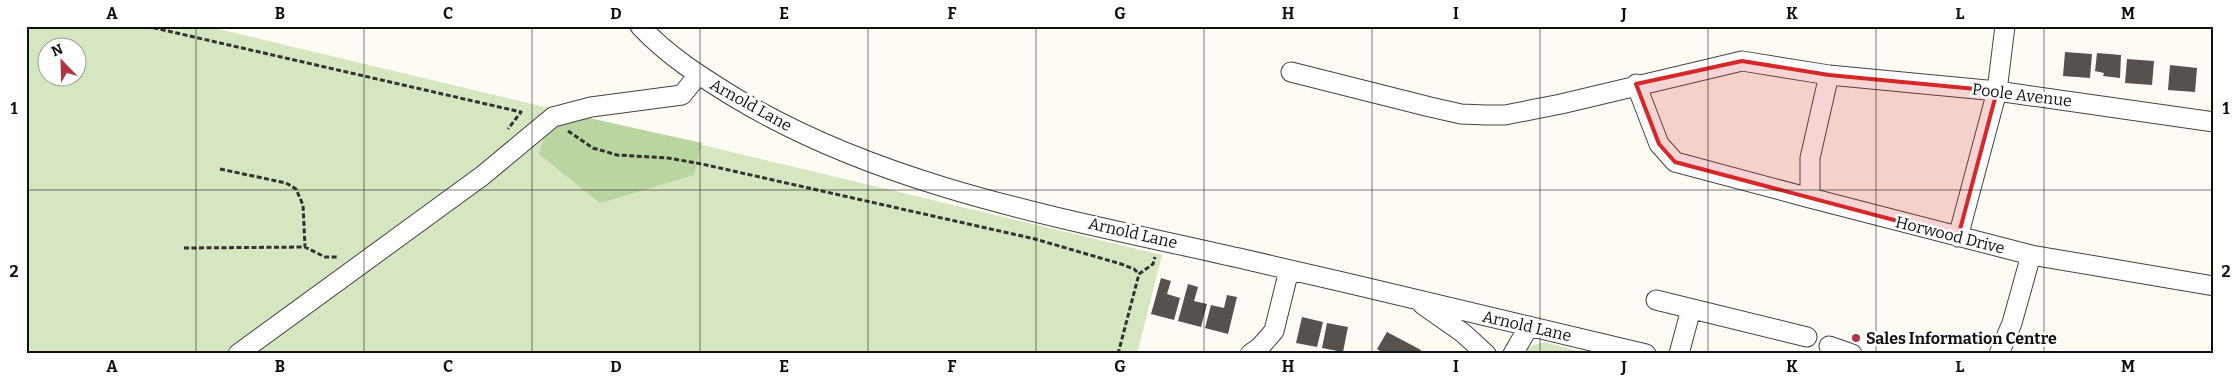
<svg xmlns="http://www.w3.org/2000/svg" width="2240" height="380" font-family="Bitter,serif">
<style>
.green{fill:#d5e6c0;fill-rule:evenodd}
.forest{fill:#bbd5a0}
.building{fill:#57514d}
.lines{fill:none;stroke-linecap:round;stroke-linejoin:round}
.minor-casing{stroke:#434343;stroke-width:21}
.path{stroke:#323232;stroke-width:3;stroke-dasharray:5 2.5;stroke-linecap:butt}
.minor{stroke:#fff;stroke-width:19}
.marked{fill:#d62828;fill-opacity:0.2;stroke:#d62828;stroke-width:4;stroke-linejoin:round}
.grid{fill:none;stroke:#101010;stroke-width:1;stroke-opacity:0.55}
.poi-dot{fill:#b33441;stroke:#fff;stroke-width:2}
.labels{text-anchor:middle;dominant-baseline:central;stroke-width:5;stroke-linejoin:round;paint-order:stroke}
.street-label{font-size:16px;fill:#101010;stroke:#fff}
.poi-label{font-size:16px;font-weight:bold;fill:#101010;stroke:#fff;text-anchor:start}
.neatline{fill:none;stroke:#101010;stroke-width:2}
.grid-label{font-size:16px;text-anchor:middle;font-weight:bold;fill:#101010}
</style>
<rect width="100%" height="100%" fill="#fefbf4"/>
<path class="green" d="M26 26H206L1162 255 1137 354H26ZM48 48H78V78H48Z
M1544 342 1590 354H1524L1531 346Z"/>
<path class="forest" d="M552 110 702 143 694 175 600 203 539 154Z"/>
<path class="building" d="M2065 52 2092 54 2090 78 2063 76Z
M2097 53 2121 55 2120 78 2103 76 2104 73 2095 71Z
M2127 59 2154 61 2152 85 2125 83Z
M2170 65 2197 68 2195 92 2168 90Z
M1161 278 1171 281 1167 294 1180 298 1174 320 1151 314Z
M1188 284 1198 287 1194 301 1207 304 1201 327 1178 321Z
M1227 295 1237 297 1228 334 1205 328 1211 305 1224 308Z
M1302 317 1323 322 1317 347 1296 343Z
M1327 323 1348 327 1343 352 1322 348Z
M1387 332 1421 350 1419 354H1385L1377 349Z"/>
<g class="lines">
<defs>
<path id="minor" d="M640 26C668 56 700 76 734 97 886 189 1068 219 1239 258 1375 289 1511 322 1646 354
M1291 72 1430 107 1461 114 1486 115H1505L1561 104 1742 61 1829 75 1997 91 2214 122
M1829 75 1810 158V198L2031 255 2214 286
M1636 84 1659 144 1675 162 1810 198
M1958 237 1997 91 2005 26
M1656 300 1807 337
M1423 305 1463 333 1486 354
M1829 346 1852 354
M238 354 482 176 553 117 591 107 682 95 698 75
M1250 354 1260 347 1274 331 1289 270
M1513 354 1529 326
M1679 354 1691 309
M1999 354 2012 323 2031 255"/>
</defs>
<use href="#minor" class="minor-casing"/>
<path class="path" d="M146 26 521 112 508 129
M568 131 593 148 617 155 668 158 702 164 1035 239 1121 264 1134 269 1139 274
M220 169 286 183 296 189 303 205 305 247
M184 248 305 247 325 257H339
M1118 354 1139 274 1153 264 1155 257"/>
<use href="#minor" class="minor"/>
</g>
<path class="marked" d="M1742 61 1829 75 1997 91 1958 237 1675 162 1659 144 1636 84Z"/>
<path class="grid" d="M196 26V354M364 26V354M532 26V354M700 26V354M868 26V354M1036 26V354M1204 26V354M1372 26V354M1540 26V354M1708 26V354M1876 26V354M2044 26V354M26 190H2214"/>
<circle class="poi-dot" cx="1856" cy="338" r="5"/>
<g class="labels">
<g class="street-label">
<text transform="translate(2022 95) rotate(7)">Poole Avenue</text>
<text transform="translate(751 105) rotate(29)">Arnold Lane</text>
<text transform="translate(1133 233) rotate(13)">Arnold Lane</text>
<text transform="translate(1950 235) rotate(14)">Horwood Drive</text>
<text transform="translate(1527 326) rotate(13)">Arnold Lane</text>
</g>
<g class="poi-label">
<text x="1866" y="338">Sales Information Centre</text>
</g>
</g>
<rect width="2240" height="380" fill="none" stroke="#ffffff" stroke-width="55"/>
<g transform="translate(62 62) rotate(337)"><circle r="24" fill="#ffffff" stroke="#9f9f9f"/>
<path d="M0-4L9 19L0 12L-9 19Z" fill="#b33441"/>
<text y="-8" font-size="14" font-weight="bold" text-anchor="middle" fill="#101010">N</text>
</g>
<rect x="28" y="28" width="2184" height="324" class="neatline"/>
<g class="grid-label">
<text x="112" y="19">A</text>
<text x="280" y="19">B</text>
<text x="448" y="19">C</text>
<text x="616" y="19">D</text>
<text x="784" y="19">E</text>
<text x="952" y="19">F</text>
<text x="1120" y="19">G</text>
<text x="1288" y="19">H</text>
<text x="1456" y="19">I</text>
<text x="1624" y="19">J</text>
<text x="1792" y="19">K</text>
<text x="1960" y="19">L</text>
<text x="2128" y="19">M</text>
<text x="14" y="114">1</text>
<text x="2226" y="114">1</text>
<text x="14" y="277">2</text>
<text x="2226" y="277">2</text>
<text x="112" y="372">A</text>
<text x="280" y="372">B</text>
<text x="448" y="372">C</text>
<text x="616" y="372">D</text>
<text x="784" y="372">E</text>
<text x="952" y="372">F</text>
<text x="1120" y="372">G</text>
<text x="1288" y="372">H</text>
<text x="1456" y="372">I</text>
<text x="1624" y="372">J</text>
<text x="1792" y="372">K</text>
<text x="1960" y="372">L</text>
<text x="2128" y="372">M</text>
</g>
</svg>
